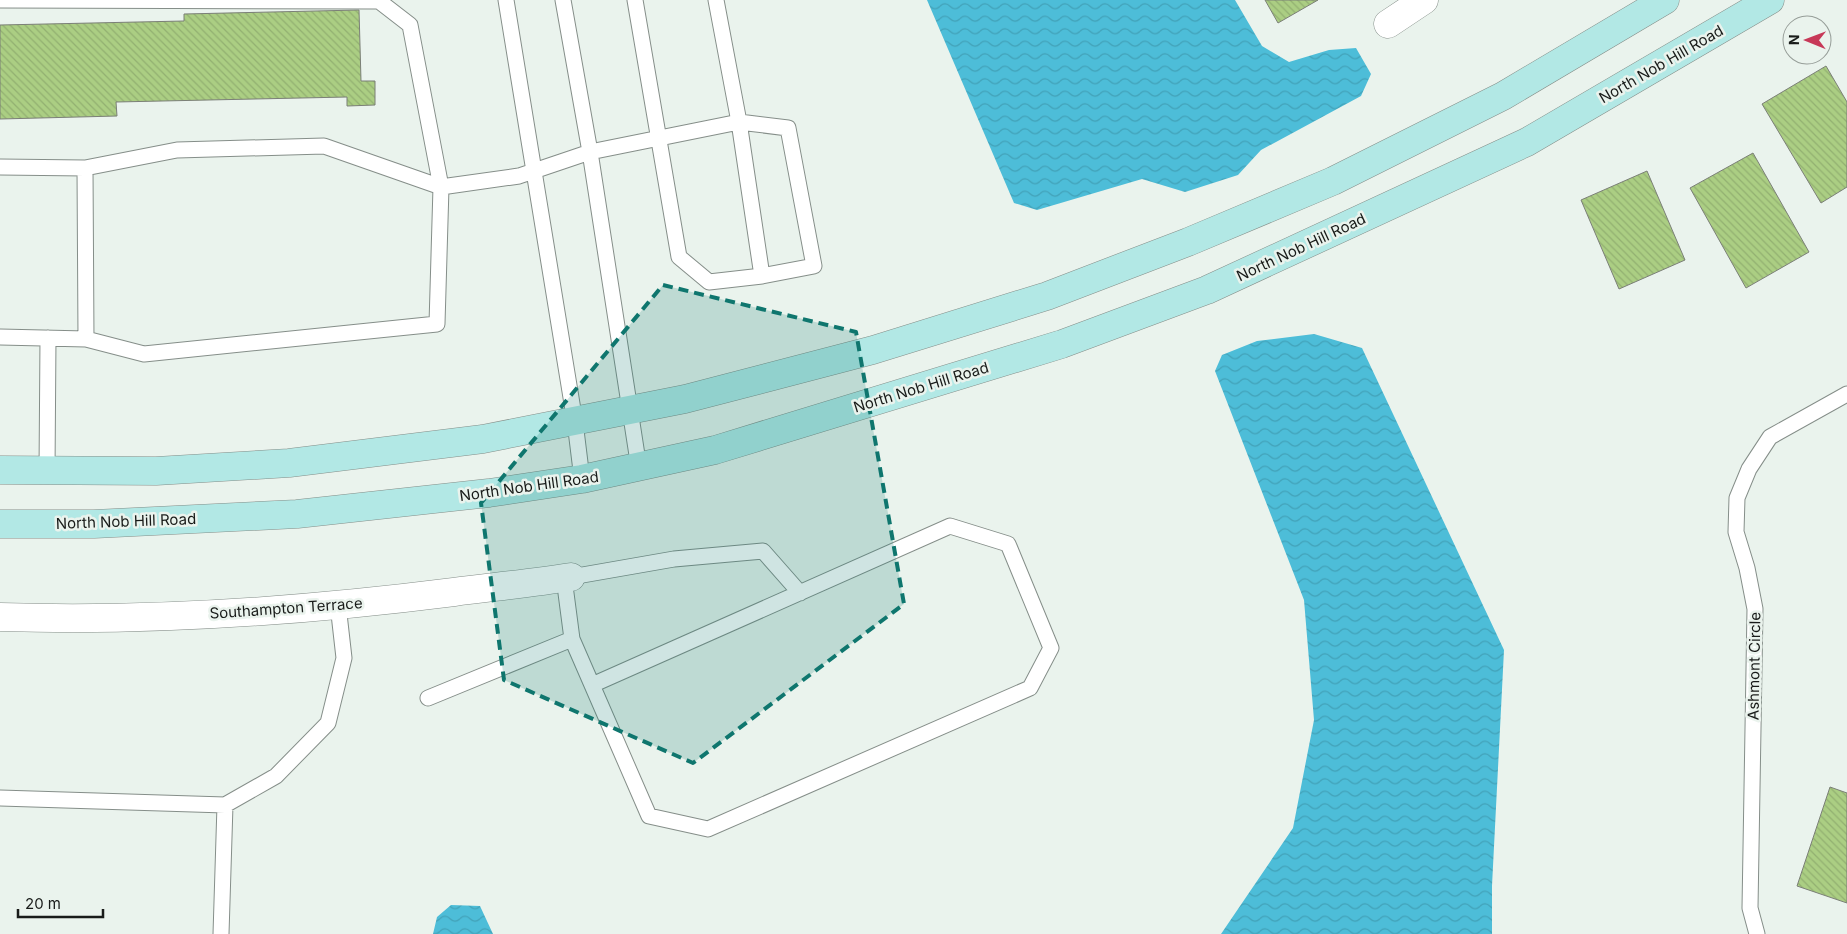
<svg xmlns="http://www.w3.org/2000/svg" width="1847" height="934" font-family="Inter,sans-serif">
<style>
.water{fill:url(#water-waves)}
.building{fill:url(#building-back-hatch);stroke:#7b7f77}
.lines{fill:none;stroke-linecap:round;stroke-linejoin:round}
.lane-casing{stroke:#858e89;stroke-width:17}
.street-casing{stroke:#858e89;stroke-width:29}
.secondary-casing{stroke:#858e89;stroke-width:29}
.lane{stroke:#fff;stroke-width:15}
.street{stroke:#fff;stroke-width:28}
.secondary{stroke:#b2e8e5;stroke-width:28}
.marked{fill:#0f766e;fill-opacity:0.2;stroke:#0f766e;stroke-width:4;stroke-dasharray:10 6;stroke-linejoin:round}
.labels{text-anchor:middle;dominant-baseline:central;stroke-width:5;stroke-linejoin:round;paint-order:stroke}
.street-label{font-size:15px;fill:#181b19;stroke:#eaf3ed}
</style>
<defs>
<pattern id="water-waves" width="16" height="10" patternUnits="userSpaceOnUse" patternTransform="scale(1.25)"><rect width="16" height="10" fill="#4dbdd8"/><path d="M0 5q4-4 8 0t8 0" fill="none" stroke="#42a2b9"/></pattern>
<pattern id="building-back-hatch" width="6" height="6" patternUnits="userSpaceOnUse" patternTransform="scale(1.25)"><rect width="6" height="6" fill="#abce83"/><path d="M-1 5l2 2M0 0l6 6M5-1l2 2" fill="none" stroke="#92b071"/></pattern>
</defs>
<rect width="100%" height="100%" fill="#eaf3ed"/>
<path class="water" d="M927 0H1235L1262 46 1289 62 1329 50 1356 48 1371 74 1361 96 1261 150 1238 175 1185 192 1142 179 1037 210 1014 203Z
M1314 334 1362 348 1504 650 1492 886V934H1221L1293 828 1314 720 1304 600 1215 371 1222 355 1257 341Z
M451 905 480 906 493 934H433L437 917Z"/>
<path class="building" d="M1265 0H1318L1278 23Z
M359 10 361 81H375V105L347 106V97L116 102 117 116 0 119V25L184 21V14Z
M1826 66 1847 102V187L1821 203 1762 104Z
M1753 153 1809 252 1746 288 1690 188Z
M1647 171 1685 260 1619 289 1581 200Z
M1830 787 1847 793V903L1797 886Z"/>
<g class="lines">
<defs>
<path id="lane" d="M0 0 379 1 410 25 441 187 519 176 590 152 739 122 762 276
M506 0 575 422 582 479
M563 0 590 152 639 468
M635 0 679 257 709 282 762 276 814 266 788 128 739 122 716 0
M324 146 441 187 437 324 144 354 86 339 85 168 177 150Z
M0 167 85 168
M0 337 86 339
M47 472 48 338
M571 577 674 559 763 551 800 593
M572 639 649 816 708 829 1030 688 1051 648 1008 544 950 526 592 685
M428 698 572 639 564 578
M0 798 225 805 276 776 328 723 344 658 338 605
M221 934 225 805
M1757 934 1750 908 1755 609 1747 568 1736 532 1737 498 1749 469 1770 437 1847 394"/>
<path id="street" d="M1388 24 1424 0
M0 617C152 622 304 611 454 592 493 587 532 583 571 577"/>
<path id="secondary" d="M0 470 156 471 289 463 483 439 685 399 873 350 1047 296 1188 242 1333 181 1503 96 1665 0
M0 524H94L297 514 489 493 582 479 715 450 1062 344 1207 290 1527 142 1770 0"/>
</defs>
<use href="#lane" class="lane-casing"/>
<use href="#street" class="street-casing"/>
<use href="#secondary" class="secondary-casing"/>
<use href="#lane" class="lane"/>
<use href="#street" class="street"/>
<use href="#secondary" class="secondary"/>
</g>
<path class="marked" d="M663 285 856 332 904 604 693 763 504 680 481 503Z"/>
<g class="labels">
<g class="street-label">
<text transform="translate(1661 64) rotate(-30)">North Nob Hill Road</text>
<text transform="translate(1301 247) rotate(-25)">North Nob Hill Road</text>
<text transform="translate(921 387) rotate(-17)">North Nob Hill Road</text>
<text transform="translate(529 486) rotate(-8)">North Nob Hill Road</text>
<text transform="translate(126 521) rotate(-2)">North Nob Hill Road</text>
<text transform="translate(286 608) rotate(-4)">Southampton Terrace</text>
<text transform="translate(1754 666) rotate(-89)">Ashmont Circle</text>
</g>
</g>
<g transform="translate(1807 40) rotate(271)"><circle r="24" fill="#eaf3ed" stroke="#969d98"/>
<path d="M0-4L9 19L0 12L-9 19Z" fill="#c73858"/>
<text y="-8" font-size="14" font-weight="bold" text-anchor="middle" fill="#181b19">N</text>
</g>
<path d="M18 909v8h85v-8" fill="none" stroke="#181b19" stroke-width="2.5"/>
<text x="25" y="909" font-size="15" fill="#181b19" stroke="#eaf3ed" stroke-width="4" paint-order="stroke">20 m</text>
</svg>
